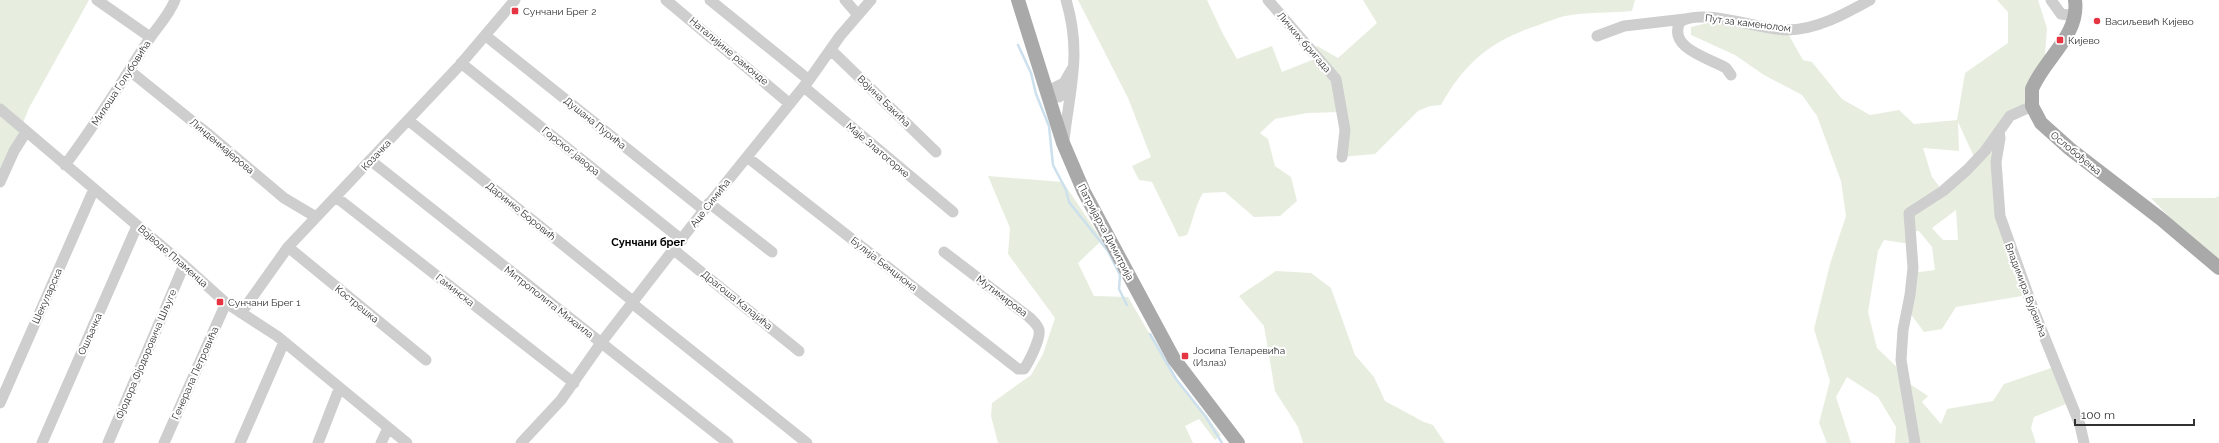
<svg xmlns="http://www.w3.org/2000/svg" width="2219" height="443" font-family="Raleway,sans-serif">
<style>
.green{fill:#e7eedf;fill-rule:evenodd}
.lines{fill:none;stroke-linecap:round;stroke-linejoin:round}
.stream{stroke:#cce0ed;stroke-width:2.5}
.minor{stroke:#cecece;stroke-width:11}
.major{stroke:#a9a9a9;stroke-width:14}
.poi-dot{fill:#e63542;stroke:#fff;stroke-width:1.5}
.labels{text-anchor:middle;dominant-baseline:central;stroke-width:4;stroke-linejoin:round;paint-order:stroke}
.poi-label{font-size:10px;fill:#313131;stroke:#fff;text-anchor:start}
.street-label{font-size:10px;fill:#313131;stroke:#fff}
.neighbourhood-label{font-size:11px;font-weight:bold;fill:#000;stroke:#fff}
</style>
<rect width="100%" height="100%" fill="#fff"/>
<path class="green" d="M0 0H89L29 108 0 180Z
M1078 0H1207L1223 34 1237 59 1272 46 1282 72 1317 58 1310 50 1317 46 1338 58 1377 23 1363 0H1635L1632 11C1610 13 1586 12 1565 16 1556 18 1547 22 1539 25 1492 40 1465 62 1441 105L1430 106 1418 111 1375 154 1342 157V112L1307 113 1275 119 1260 133 1268 139 1275 166 1291 177 1297 201 1280 216 1254 217 1225 192 1203 193C1195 206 1193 221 1187 235L1179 237 1152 182 1139 180 1132 166 1151 157 1128 98Z
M1997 0H2038L2047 28 2044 68 2031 96 1999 132 1997 193 2028 295 1956 307 1942 329 1924 332 1907 309 1912 273 1935 270 1932 247 1919 231H1910V244L1884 240 1878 251 1868 312 1877 348 1902 372 1904 380 1928 396 1922 402 1941 424 1947 409 1993 401 2004 384 2057 366 2071 402 2034 417 2031 428 2036 443H1895L1896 427 1878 397 1847 377 1836 397 1851 443H1827L1819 423 1830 381 1814 329 1830 264 1846 216 1841 181 1817 116 1802 95 1764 75 1735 55 1691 35V27L1715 21 1787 32 1803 60 1812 62 1842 99 1870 115 1899 110 1914 124 1957 120 1965 73 2008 43V12ZM1958 122 1976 161 1942 190 1932 177 1923 148 1959 151ZM1956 210 1958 240H1943L1932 228Z
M988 176 1063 182 1102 240 1078 263 1094 296 1128 297 1176 379 1221 435 1215 440 1199 419 1185 426 1193 443H998L991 416 992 403 1031 375 1043 354 1055 318 1008 254 1010 228Z
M2219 196V259L2184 232 2151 198H2215Z
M1276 271 1311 273 1331 288 1355 355 1374 377 1385 401 1424 422 1433 425 1445 443H1303L1298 427 1275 391 1264 326 1239 296Z"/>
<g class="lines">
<path class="stream" d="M1018 45 1031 73 1036 94 1049 126 1053 165 1066 190 1069 202 1108 251 1120 275 1119 289 1127 305
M1150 334 1176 379 1206 417 1222 443"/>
<path class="minor" d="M97 0 150 37
M666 0 790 104
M710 0 809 80
M845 0 858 15
M1268 0 1336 79 1345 130 1342 157
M2051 0 2061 14 2075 16
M486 36 704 210
M1597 36 1624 26 1685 19
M831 50 936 152
M461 63 682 240
M130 71 207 133 284 198 316 217
M1731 75 1726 68C1709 58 1667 48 1680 22 1701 7 1760 30 1787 30 1816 30 1845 14 1870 0
M804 87 953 212
M1048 91 1064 83 1072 69
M1049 95 1059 97 1071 89
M0 109 184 265 226 303 277 336 407 443
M408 120 634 302
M1999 131 2000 138 1996 162 2000 216 2034 311 2080 425 2084 443
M1064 140C1070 87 1082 53 1066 0
M747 157 1018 369H1024C1029 362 1041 338 1039 330 1038 325 1032 320 1029 317L944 252
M370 160 728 443
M65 165C96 124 122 81 150 38 159 25 169 15 175 0
M0 182 14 151 26 132
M336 197 574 383
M709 203 772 252
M288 247 426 360
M674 250 799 351
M633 304 807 443
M241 313 288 247 459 66 515 0
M0 403 94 189
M42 443 137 226
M108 443 184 265
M164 443 226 303
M240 443 284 342
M318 443 339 389
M381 443 388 428
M521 443 561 400 601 343 704 210 809 80 840 36 871 0
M1915 443 1901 360 1903 330 1910 295 1913 268 1909 213 1943 191 1967 170 1985 151 2010 116 2032 106"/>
<path class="major" d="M1018 0 1063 143 1084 192 1174 359 1238 443
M2075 0C2080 35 2044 59 2032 89V106L2041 123 2070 149 2161 219 2219 268"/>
</g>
<g class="poi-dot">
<rect x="511" y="7" width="8" height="8" rx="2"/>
<circle cx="2097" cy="21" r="4"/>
<rect x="2056" y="36" width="8" height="8" rx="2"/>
<rect x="216" y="298" width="8" height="8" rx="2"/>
<rect x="1181" y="352" width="8" height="8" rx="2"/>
</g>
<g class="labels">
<g class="poi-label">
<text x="523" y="11">Сунчани Брег 2</text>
<text x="2105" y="21">Васиљевић Кијево</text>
<text x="2068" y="40">Кијево</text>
<text x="228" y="302">Сунчани Брег 1</text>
<text x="1193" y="350">Јосипа Теларевића<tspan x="1193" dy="12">(Излаз)</tspan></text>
</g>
<g class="street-label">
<text transform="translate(1748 23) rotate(7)">Пут за каменолом</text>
<text transform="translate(1304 42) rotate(49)">Личких бригада</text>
<text transform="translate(729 51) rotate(40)">Наталијине рамонде</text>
<text transform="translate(121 83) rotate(-57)">Милоша Голубовића</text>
<text transform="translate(884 101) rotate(44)">Војина Бакића</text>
<text transform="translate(595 123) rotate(39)">Душана Пурића</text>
<text transform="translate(222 146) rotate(40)">Линденмајерова</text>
<text transform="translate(878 150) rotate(40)">Маје Златогорке</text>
<text transform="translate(571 151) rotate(39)">Горског јавора</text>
<text transform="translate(2076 153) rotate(39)">Ослобођења</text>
<text transform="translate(376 155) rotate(-47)">Козачка</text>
<text transform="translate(710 203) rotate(-52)">Аце Симића</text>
<text transform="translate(521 211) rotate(39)">Даринке Боровић</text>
<text transform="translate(1106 232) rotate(62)">Патријарха Димитрија</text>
<text transform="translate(173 256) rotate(41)">Војводе Пламенца</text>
<text transform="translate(884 264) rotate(38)">Булија Бенциона</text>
<text transform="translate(455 290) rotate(38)">Гаминска</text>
<text transform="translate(2026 290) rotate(69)">Владимира Вујовића</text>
<text transform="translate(47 296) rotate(-66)">Шекуларска</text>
<text transform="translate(1002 296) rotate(37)">Мутимирова</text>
<text transform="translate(737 300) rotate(39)">Драгоша Калајића</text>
<text transform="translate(549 302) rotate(38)">Митрополита Михаила</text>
<text transform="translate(357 304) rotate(39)">Кострешка</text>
<text transform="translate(90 334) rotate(-66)">Ошљачка</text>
<text transform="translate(146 354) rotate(-67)">Фјодора Фјодоровича Шљуге</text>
<text transform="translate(195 373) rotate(-66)">Генерала Петровића</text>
</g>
<g class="neighbourhood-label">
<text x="648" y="242">Сунчани брег</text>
</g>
</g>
<path d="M2075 419v6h119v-6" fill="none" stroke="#313131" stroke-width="2"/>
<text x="2081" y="419" font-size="12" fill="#313131" stroke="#ffffff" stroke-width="3" paint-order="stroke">100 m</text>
</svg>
